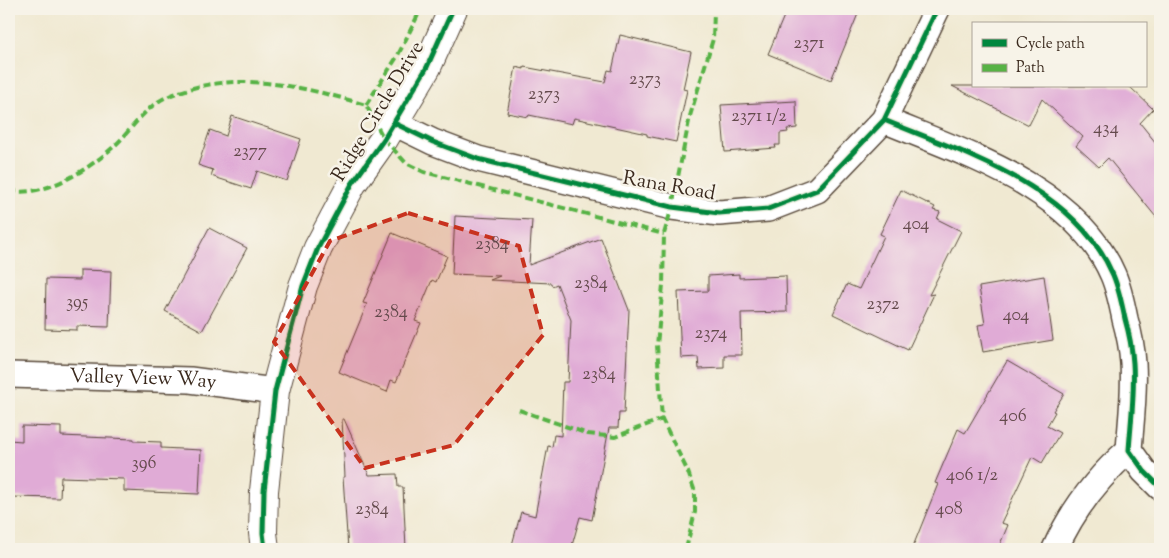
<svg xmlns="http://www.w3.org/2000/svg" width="1169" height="558" font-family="'Sorts Mill Goudy',serif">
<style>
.building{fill:#e0abd6}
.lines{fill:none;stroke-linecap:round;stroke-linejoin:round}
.street-casing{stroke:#564739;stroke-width:28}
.secondary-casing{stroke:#564739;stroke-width:30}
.street{stroke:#fff;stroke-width:25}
.secondary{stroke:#fff;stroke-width:28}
.quiet{stroke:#57b245;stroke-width:4;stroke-dasharray:8 4;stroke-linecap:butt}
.cycleway-casing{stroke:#f7f3e8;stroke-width:8}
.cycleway{stroke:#00873e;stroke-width:5}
.marked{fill:#c8321e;fill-opacity:0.2;stroke:#c8321e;stroke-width:4;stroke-dasharray:10 6;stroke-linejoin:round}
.labels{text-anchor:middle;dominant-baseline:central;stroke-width:5;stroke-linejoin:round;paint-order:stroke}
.number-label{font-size:18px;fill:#644a4c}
.street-label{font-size:20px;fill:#3b2a1e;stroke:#f7f3e8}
</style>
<rect width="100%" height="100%" fill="#f7f3e8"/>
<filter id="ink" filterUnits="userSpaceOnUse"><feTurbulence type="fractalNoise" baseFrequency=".02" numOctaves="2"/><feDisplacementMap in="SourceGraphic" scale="10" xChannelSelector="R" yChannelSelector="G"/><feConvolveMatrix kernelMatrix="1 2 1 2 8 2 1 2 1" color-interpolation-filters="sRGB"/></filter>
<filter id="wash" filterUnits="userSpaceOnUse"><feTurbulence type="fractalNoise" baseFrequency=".0096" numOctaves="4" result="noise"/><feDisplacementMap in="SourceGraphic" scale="20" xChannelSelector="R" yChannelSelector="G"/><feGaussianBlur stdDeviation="1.12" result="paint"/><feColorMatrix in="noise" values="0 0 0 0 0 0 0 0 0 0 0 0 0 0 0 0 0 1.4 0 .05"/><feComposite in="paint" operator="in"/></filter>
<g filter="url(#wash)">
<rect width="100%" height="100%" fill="#f0e9d2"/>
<g id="blocks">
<path class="building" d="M787 9H860L831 80 768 54Z
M620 35 691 52 683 89 687 90 676 142 647 136V134L574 118 572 124 529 115 528 117 507 113 516 67 524 69V67L605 82 608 70 612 71Z
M952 86H1129L1153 109 1140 123 1160 148V222L1108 158 1099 167 1076 146 1083 137 1042 99 1029 125Z
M796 101 797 128 787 129 788 132 780 133V145H775L776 148 725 152 721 105Z
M232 116 301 139 287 181 257 171 251 189 211 176 213 170 198 165 210 130 226 136Z
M901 190 935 207 933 210 940 212 937 219 961 231 929 295 934 294 908 350 833 314 847 284 859 289 884 236 880 234Z
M455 216 532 220 529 265 601 238 629 310 624 413H619L618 428H609L592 520 580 517 571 549H524L512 545 521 512 535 516 548 446 552 447 554 435 561 436 563 382H568L571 320 557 284 552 286 551 283 490 280 500 276 452 274Z
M209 228 247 248 202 331 165 311Z
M392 233 447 256 436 282 432 280 415 321 421 323 396 382 391 380 387 392 339 372 367 304 363 303Z
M80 270 111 271 109 327 77 326V330L45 329 46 279 80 280Z
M739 274V278L786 276 787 312 741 313 742 355H724V368L699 369 698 357 681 358 678 292 708 291V276Z
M1044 276 1053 340 983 352 978 325 985 324 979 287Z
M1007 361 1064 394 1053 411 1055 412 1047 426 1060 433 1042 463 1032 457 1001 523 1008 525 998 549H912L938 484 935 483 958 429 965 433Z
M342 419H344L369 475 397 474 398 487H403L406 549H348L343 477H345Z
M22 426 61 427V436L134 439V441L161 442V448L201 450 199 494 124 491V479L61 477 60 498 10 497 9 440 22 441Z"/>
</g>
</g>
<g filter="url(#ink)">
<use href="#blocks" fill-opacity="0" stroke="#564739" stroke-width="1"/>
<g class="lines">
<defs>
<g id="street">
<path d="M884 120C966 154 1075 187 1113 275 1119 289 1122 304 1125 319 1129 333 1132 348 1133 363 1135 392 1131 421 1129 450L1144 471 1160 487"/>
<path d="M394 123 433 142 478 159 672 207 719 213 768 209 817 190 884 120 937 9"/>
<path id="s1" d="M9 375 190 380 275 391"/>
<path d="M1055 549C1072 511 1098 477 1129 450"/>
</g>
<path id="secondary" d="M265 549 263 533 264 491 275 391 303 286 318 248 352 184 384 139 427 67 453 9"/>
</defs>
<use href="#street" class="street-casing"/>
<use href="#secondary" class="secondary-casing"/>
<use href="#street" class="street"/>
<use href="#secondary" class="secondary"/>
<path class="quiet" d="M366 105 397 57 421 9
M9 190C41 199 88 170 111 149 131 132 144 106 169 96 233 69 302 86 366 105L384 139 406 163 424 172 664 234
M519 410 588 434 615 437 662 419
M686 549 695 512V492L688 472 662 419 657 345 663 285 664 234 672 207 690 116 713 39 714 12 713 9"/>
<defs>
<path id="cycleway" d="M884 120C966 154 1075 187 1113 275 1119 289 1122 304 1125 319 1129 333 1132 348 1133 363 1135 392 1131 421 1129 450L1144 471 1160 487
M394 123 433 142 478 159 672 207 719 213 768 209 817 190 884 120 937 9
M265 549 263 533 264 491 275 391 303 286 318 248 352 184 384 139 427 67 453 9"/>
</defs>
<use href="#cycleway" class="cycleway-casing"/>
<use href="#cycleway" class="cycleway"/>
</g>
</g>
<path class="marked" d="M408 213 519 246 543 335 454 445 365 468 274 342 330 241Z"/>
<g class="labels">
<g class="number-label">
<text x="809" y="44">2371</text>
<text x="645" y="80">2373</text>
<text x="544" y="95">2373</text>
<text x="759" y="117">2371 1/2</text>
<text x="1106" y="129">434</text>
<text x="250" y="152">2377</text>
<text x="916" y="225">404</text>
<text x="492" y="245">2384</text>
<text x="591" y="284">2384</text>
<text x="77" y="303">395</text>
<text x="883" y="305">2372</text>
<text x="391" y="313">2384</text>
<text x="1016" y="316">404</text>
<text x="711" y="334">2374</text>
<text x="599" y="375">2384</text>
<text x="1013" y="417">406</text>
<text x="144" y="464">396</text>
<text x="972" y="476">406 1/2</text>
<text x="372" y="510">2384</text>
<text x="949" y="510">408</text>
</g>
<g class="street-label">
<text transform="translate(379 112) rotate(-59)">Ridge Circle Drive</text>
<text transform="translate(669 187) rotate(10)">Rana Road</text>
<text stroke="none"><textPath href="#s1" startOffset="134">Valley View Way</textPath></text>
</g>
</g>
<rect width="1169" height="558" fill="none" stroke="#f7f3e8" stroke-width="30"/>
<rect x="972" y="22" width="175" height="65" fill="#f7f3e8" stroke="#aca397"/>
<rect x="982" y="39" width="25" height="8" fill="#00873e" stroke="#aca397"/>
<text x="1016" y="48" font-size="15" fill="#3b2a1e">Cycle path</text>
<rect x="982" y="64" width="25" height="8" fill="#57b245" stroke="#aca397"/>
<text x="1016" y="72" font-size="15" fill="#3b2a1e">Path</text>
</svg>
